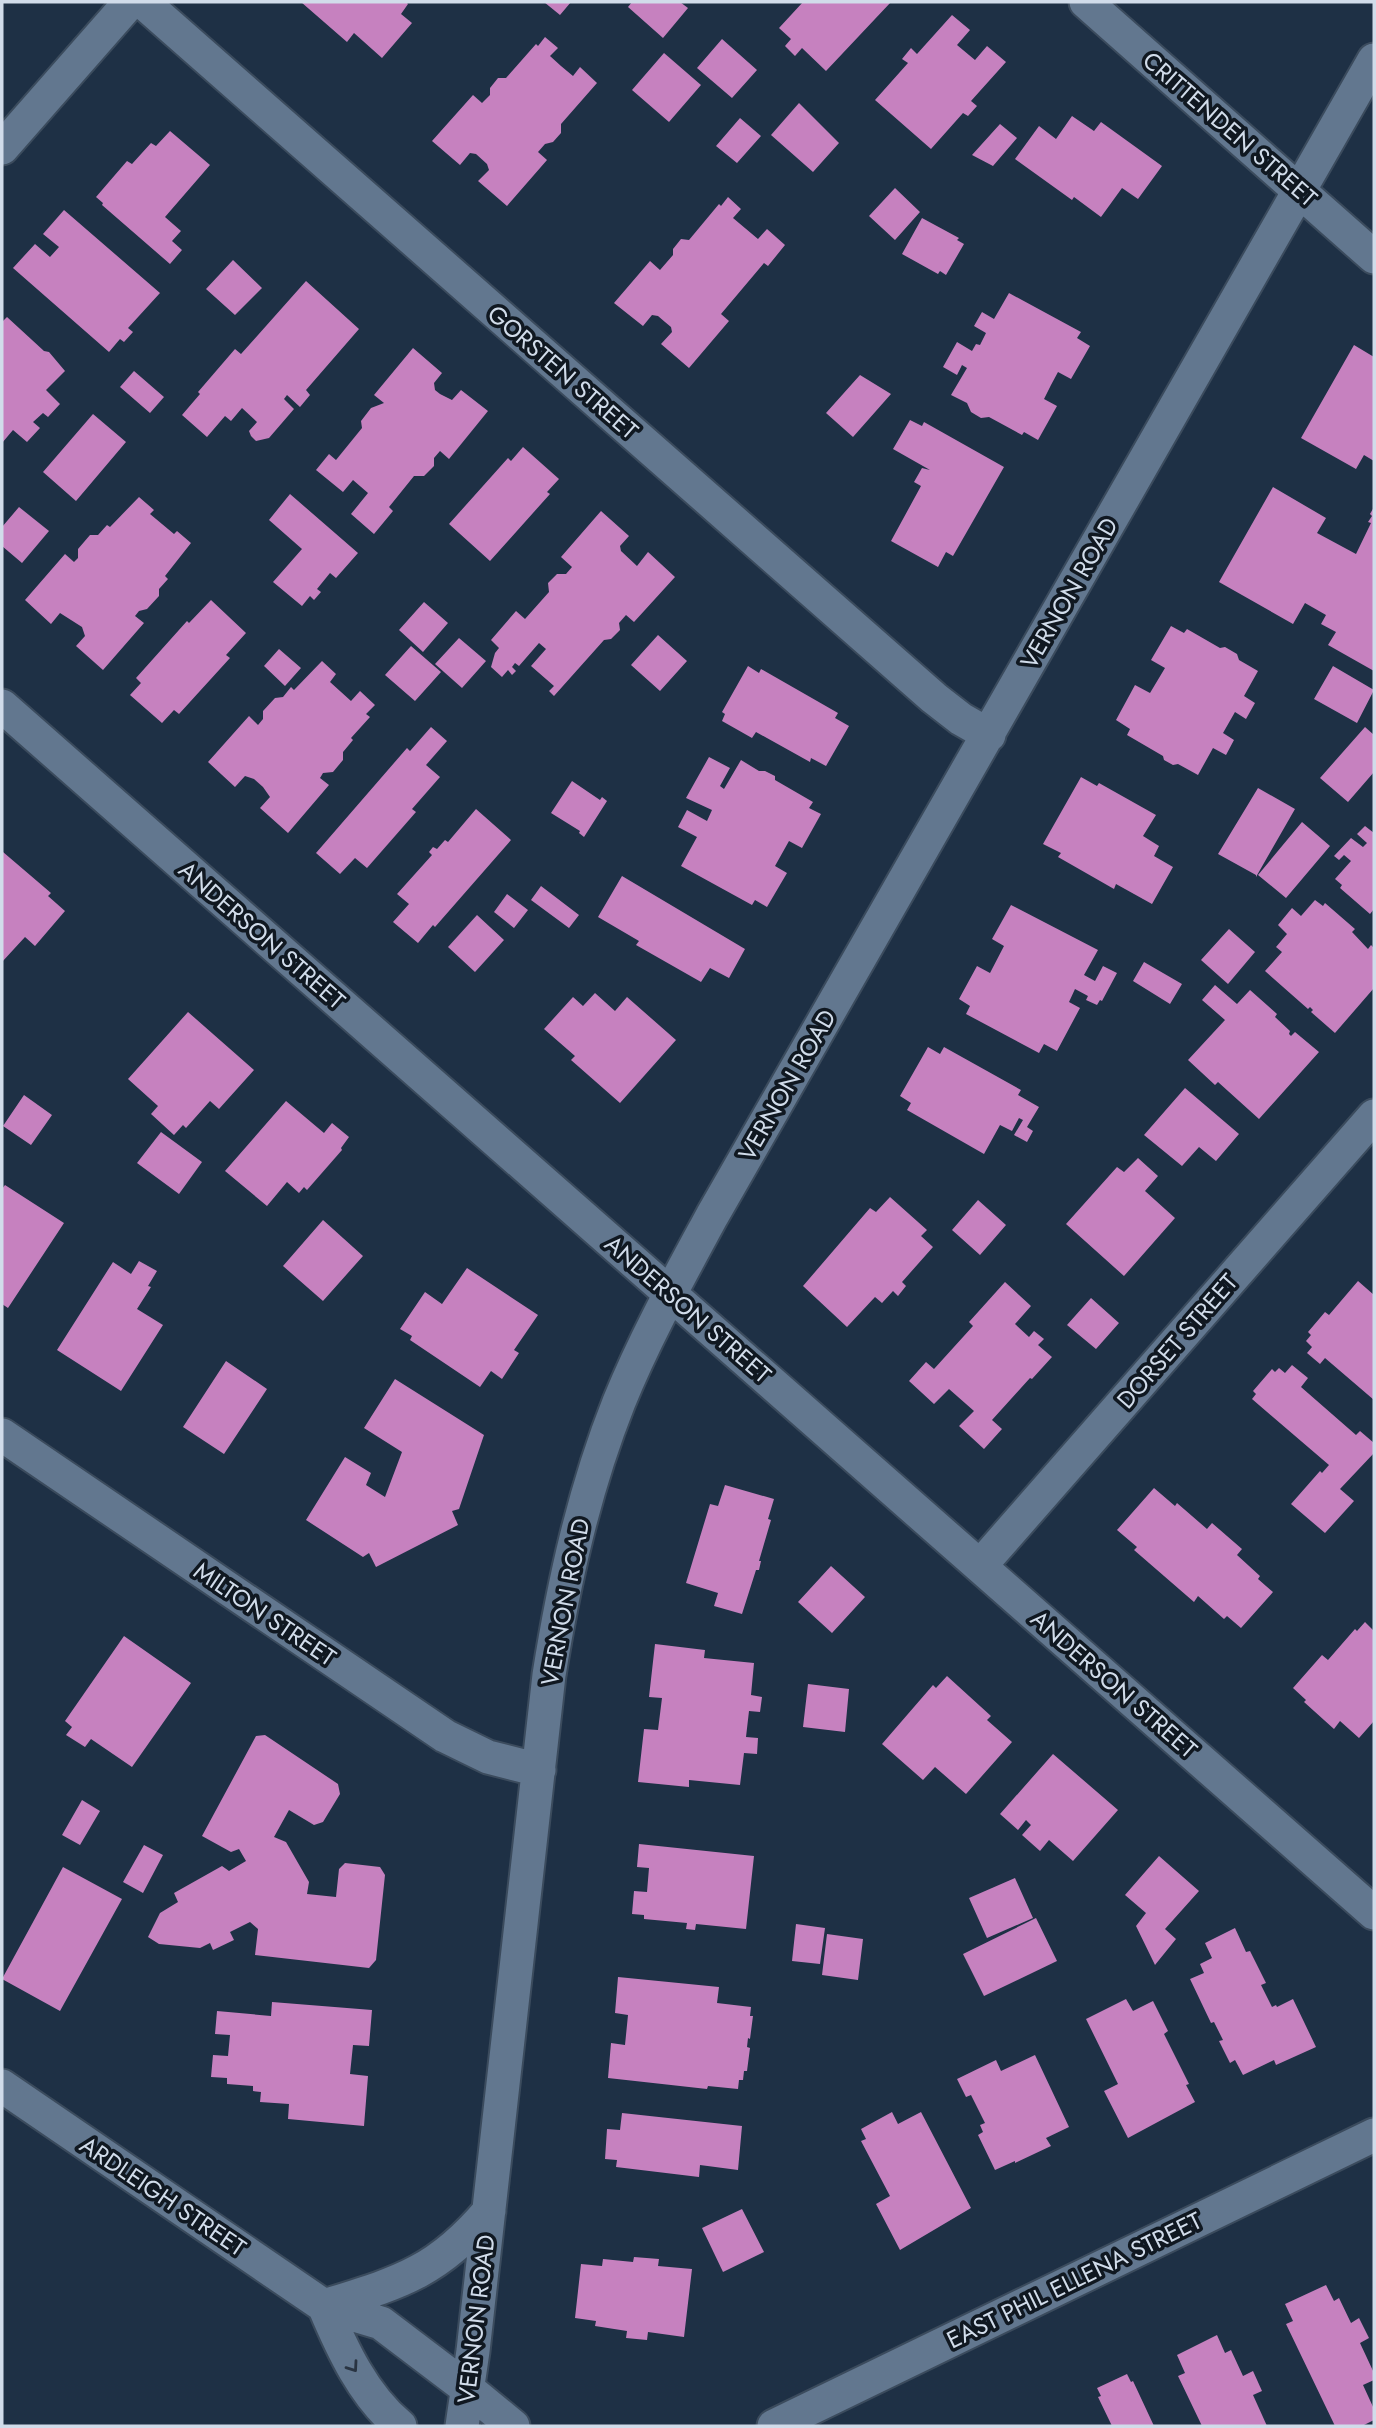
<svg xmlns="http://www.w3.org/2000/svg" width="1376" height="2428" font-family="Jost,sans-serif">
<style>
.building{fill:#c681bf}
.lines{fill:none;stroke-linecap:round;stroke-linejoin:round}
.street-casing{stroke:#3b4b5d;stroke-width:37}
.street{stroke:#62778f;stroke-width:33}
.oneway{stroke:#293442}
.labels{text-anchor:middle;dominant-baseline:central;stroke-width:7;stroke-linejoin:round;paint-order:stroke}
.street-label{font-size:24px;fill:#d1dcea;stroke:#101821}
</style>
<rect width="100%" height="100%" fill="#1e3045"/>
<path class="building" d="M301 2H406L408 4 401 14 412 23 382 58 354 33 347 42Z
M544 2H571L560 15Z
M632 2H680L688 8 663 38 628 7Z
M803 2H891L826 71 802 48 795 56 785 46 791 39 779 28Z
M952 15 970 30 957 45 975 60 987 46 1006 62 971 101 977 106 968 116 963 113 931 149 875 100 908 63 902 59 911 48 917 54Z
M545 37 558 48 550 56 561 66 573 76 580 67 597 83 561 124V133L553 142 545 144 538 152 547 160 507 206 478 181 489 170 487 164 476 154 470 153 460 165 432 141 473 95 482 103 490 95V88L498 78H506L536 44 538 46Z
M722 39 757 70 732 98 697 68Z
M664 53 701 85 669 122 632 90Z
M799 103 839 143 813 172 771 135Z
M1072 116 1094 131 1101 122 1162 166 1138 199 1122 188 1101 217 1074 197 1072 200 1015 159 1039 126 1056 139Z
M740 118 761 136 737 163 716 146Z
M1000 124 1017 138 993 166 972 155Z
M170 131 210 165 165 217 181 231 172 241 182 250 170 264 102 205 103 203 96 197 127 161 132 164 151 143 156 146Z
M895 188 920 212 895 240 869 216Z
M728 197 741 209 733 218 758 239 767 229 785 245 768 266 764 263 721 314 729 321 689 368 661 344 672 332 671 327 665 322 658 316 652 315 643 326 614 303 650 261 660 270 673 255V249L681 239 689 240 719 204 721 206Z
M64 210 160 293 128 328 133 332 124 342 120 339 109 352 13 268 35 244 50 257 59 247 43 234Z
M922 218 959 238 957 240 964 244 946 275 940 271 938 274 902 254Z
M233 260 262 288 235 315 206 289Z
M306 281 359 329 306 390 310 395 300 407 287 395 284 399 294 409 269 438 256 441 251 436 249 431 257 422 242 408 231 421 225 416 207 437 182 415 200 394 198 392 235 349 241 354Z
M1009 293 1081 332 1077 338 1090 346 1071 379 1058 372 1051 385 1044 399 1057 406 1038 440 1024 432 1022 435 989 417 981 418 971 412 967 403 951 395 967 368 962 365 957 375 943 367 957 342 972 351 976 344 980 345 986 333 974 326 982 312 994 319Z
M7 317 44 351 49 352 65 371 46 390 60 404 48 417 43 413 33 422 40 428 27 442 13 430 2 443V319L3 321Z
M1354 345 1374 357V461L1364 455 1356 469 1301 438Z
M413 348 442 373 434 383 435 390 440 394 452 400 461 390 488 411 449 459 440 451 434 458V466L424 476H414L389 507 393 511 374 534 351 514 368 493 353 480 343 492 316 470 329 454 336 460 362 428 361 421 371 408 384 403 374 395Z
M134 371 164 397 150 413 120 387Z
M860 375 891 394 853 437 826 413Z
M93 414 126 442 76 501 43 472Z
M910 420 922 426 924 422 1004 467 953 556 946 552 938 567 891 541 921 486 914 482 922 468 930 470 893 449Z
M523 447 559 479 547 492 550 494 490 561 449 524 508 458 511 461Z
M1273 487 1326 518 1317 533 1356 554 1371 523 1368 522 1372 516 1370 514 1374 507V671L1328 645 1336 632 1321 624 1326 615 1305 603 1293 624 1219 582Z
M290 494 358 553 336 578 330 573 317 589 321 592 314 600 310 596 302 606 273 582 302 549 269 520Z
M139 497 154 510 150 514 174 534 177 531 191 543 165 576 168 579 159 589V596L147 609 139 611 135 616 144 623 103 670 76 646 85 636 82 627 60 613 51 624 25 600 65 554 74 562 78 558V549L90 535H98L107 525 110 527Z
M19 507 49 531 22 563 2 546V527Z
M601 511 629 536 620 546 621 551 637 566 648 552 675 577 634 622 626 615 619 623 620 630 611 639 604 640 554 696 549 691 554 686 531 666 546 649 539 643 519 666 515 663 512 667 516 671 512 675 508 670 502 677 491 667 495 653 499 648 491 640 516 611 525 619 549 592 548 583 557 574H566L572 567 561 557Z
M211 600 246 633 226 655 230 658 179 714 174 710 162 723 130 695 141 683 136 678 187 621 189 623Z
M424 602 448 623 423 652 399 630Z
M1171 626 1184 633 1187 629 1220 648 1225 647 1237 654 1239 660 1258 671 1244 696 1255 703 1246 719 1235 712 1223 733 1234 740 1226 755 1213 748 1198 775 1178 764 1173 765 1164 760 1163 756 1127 735 1130 729 1116 720 1135 685 1150 693 1165 668 1151 660Z
M658 635 687 661 660 691 631 665Z
M459 638 486 661 462 688 435 664Z
M411 646 441 672 415 701 385 675Z
M279 649 301 668 285 686 264 666Z
M322 661 336 674 330 682 351 701 360 691 375 705 366 714 370 717 351 738 353 740 343 752V760L333 772 323 773 320 778 329 785 288 833 260 808 270 797 263 787 254 779 245 776 235 787 208 762 249 716 258 725 263 719V711L275 698 283 697 291 687 294 690Z
M748 666 759 673 761 669 838 713 835 718 849 726 826 766 811 758 810 762 756 732 752 738 722 721 725 714 722 712Z
M1333 666 1374 690 1357 723 1314 699Z
M431 727 447 741 426 765 440 777 412 809 416 812 367 868 355 858 340 874 316 853 407 748 410 751Z
M1365 727 1374 735V772L1348 802 1320 778Z
M709 757 730 768 720 786 724 789 741 760 759 771H765L775 776V780L813 802 809 808 821 814 802 848 789 841 775 866 787 873 767 907 755 900 752 905 681 866 697 837 678 827 687 810 707 821 712 810 686 798Z
M1081 777 1097 786 1099 783 1156 815 1143 836 1159 846 1154 856 1173 867 1152 904 1116 884 1114 889 1058 857 1061 853 1043 844Z
M572 781 600 800 602 797 607 801 584 837 579 833 580 831 551 813Z
M1258 788 1295 809 1256 877V875L1218 854Z
M476 809 511 840 435 927 433 925 418 943 393 922 409 904 397 894 432 855 429 852 433 847 437 849 445 840 448 842Z
M1302 822 1330 846 1286 898 1258 875Z
M1365 826 1374 833V909L1370 914 1340 888 1342 885 1335 879 1351 861 1344 855 1339 860 1334 856 1351 838 1363 847 1367 843 1357 834Z
M3 852 51 893 48 896 65 911 35 946 25 937 2 962Z
M622 876 745 949 729 978 710 968 701 982 636 945 639 941 598 917Z
M541 886 579 915 569 928 531 900Z
M507 894 528 910 514 928 494 912Z
M1315 900 1323 906 1325 903 1355 929 1352 932 1368 949 1371 945 1374 948V988L1335 1033 1311 1012 1313 1010 1310 1007 1308 1009 1265 971 1282 952 1276 947 1287 934 1278 925 1292 908 1301 916Z
M1011 905 1098 950 1084 975 1095 981 1103 966 1117 973 1102 1001 1100 1000 1097 1005 1086 1000 1088 996 1075 989 1069 1002 1080 1008 1057 1051 1044 1044 1039 1053 966 1014 970 1006 959 999 977 966 990 973 1004 946 992 939Z
M477 915 504 940 475 972 448 947Z
M1229 929 1255 952 1228 984 1201 960Z
M1144 962 1182 984 1170 1004 1133 981Z
M1215 985 1237 1004 1250 990 1277 1014 1275 1017 1290 1031 1289 1034 1291 1036 1295 1032 1319 1052 1259 1119 1218 1082 1215 1085 1188 1060 1225 1020 1202 1000Z
M595 993 615 1011 627 997 676 1040 620 1103 571 1060 575 1056 544 1029 573 997 583 1006Z
M188 1012 254 1070 219 1109 210 1101 186 1128 183 1125 174 1135 151 1114 158 1106 128 1079Z
M928 1047 940 1054 944 1047 1021 1090 1018 1095 1039 1107 1027 1127 1033 1131 1027 1142 1014 1135 1023 1120 1019 1118 1012 1131 1000 1125 984 1154 907 1110 911 1103 900 1096Z
M1185 1088 1239 1134 1216 1161 1199 1147 1182 1166 1144 1135Z
M24 1095 52 1115 31 1145 3 1126Z
M286 1101 324 1133 332 1123 349 1137 341 1148 342 1150 307 1190 304 1187 299 1193 287 1182 267 1206 225 1171Z
M161 1132 202 1162 179 1194 137 1163Z
M1138 1158 1158 1176 1145 1191 1175 1218 1124 1276 1066 1224 1117 1167 1124 1172Z
M5 1185 64 1223 8 1308 2 1304V1189Z
M890 1197 927 1230 921 1236 933 1247 902 1282 906 1286 898 1296 893 1291 882 1303 875 1297 847 1327 803 1286 870 1208 876 1212Z
M978 1200 1006 1225 980 1255 952 1230Z
M323 1220 363 1256 323 1301 283 1266Z
M139 1261 157 1271 148 1286 151 1287 137 1309 163 1325 121 1391 57 1350 113 1262 131 1274Z
M467 1268 538 1315 514 1350 519 1353 502 1379 491 1371 480 1387 410 1340 412 1336 400 1329 425 1292 442 1304Z
M1358 1281 1374 1295V1400L1325 1358 1320 1364 1307 1353 1312 1347 1306 1341 1311 1335 1308 1332 1325 1312 1329 1315Z
M1005 1282 1031 1306 1015 1324 1029 1337 1034 1331 1044 1339 1038 1345 1052 1357 1032 1379 1030 1378 992 1420 1002 1429 984 1449 959 1426 974 1411 949 1389 934 1404 909 1381 926 1362 934 1369 973 1326 969 1322Z
M1091 1298 1119 1323 1096 1349 1067 1325Z
M226 1361 267 1389 224 1454 183 1427Z
M1292 1365 1308 1378 1301 1387 1356 1435 1360 1431 1374 1443V1453L1340 1489 1354 1501 1325 1533 1291 1504 1320 1471 1322 1473 1329 1465 1252 1399 1256 1394 1253 1391 1272 1369 1275 1372 1279 1368 1285 1373Z
M395 1379 484 1435 459 1509 452 1511 458 1525 376 1567 369 1553 363 1557 306 1520 345 1457 371 1473 366 1485 385 1497 402 1452 364 1428Z
M725 1485 774 1499 768 1519 771 1520 759 1561H761L759 1570H756L742 1614 714 1606 718 1593 686 1583 710 1504 718 1506Z
M1154 1488 1175 1506 1177 1503 1207 1529 1212 1523 1242 1549 1237 1555 1260 1576 1258 1579 1273 1592 1241 1628 1227 1616 1224 1619 1198 1596 1194 1602 1134 1550 1137 1547 1117 1530Z
M831 1566 865 1597 832 1633 798 1602Z
M1365 1622 1374 1631V1721L1359 1738 1340 1721 1334 1729 1304 1702 1306 1700 1293 1688 1322 1655 1328 1660 1355 1629 1357 1631Z
M124 1636 191 1683 132 1767 91 1739 85 1747 66 1735 72 1727 65 1721Z
M655 1644 705 1650 704 1658 754 1663 751 1695 762 1697 760 1712 749 1711 746 1737 758 1738 757 1754 744 1753 740 1785 689 1780V1787L638 1782 644 1729 658 1730 662 1698 649 1697Z
M947 1676 991 1716 987 1720 1012 1742 966 1794 935 1767 923 1780 882 1744 933 1685 936 1688Z
M808 1684 849 1689 845 1732 803 1727Z
M265 1735 338 1784 340 1794 323 1822 314 1825 289 1810 274 1837 286 1842 309 1882 307 1894 336 1897 339 1869 345 1863 380 1867 385 1875 376 1960 369 1968 255 1955 258 1929 250 1922 230 1932 234 1940 213 1950 210 1943 200 1948 159 1944 148 1937 160 1913 178 1902 174 1893 222 1866 229 1871 246 1861 239 1849 231 1852 202 1836 256 1736Z
M1053 1754 1118 1810 1073 1861 1049 1840 1040 1851 1022 1835 1031 1825 1026 1820 1018 1830 1000 1814Z
M82 1800 100 1811 80 1845 62 1835Z
M639 1844 754 1856 746 1929 696 1924 695 1930 686 1929 687 1923 644 1919V1915L632 1914 634 1891 647 1892 649 1868 637 1867Z
M144 1845 163 1855 143 1893 123 1882Z
M1159 1856 1199 1891 1165 1929 1176 1939 1155 1965 1136 1926 1146 1913 1125 1895Z
M63 1867 122 1899 60 2011 2 1979Z
M1015 1878 1033 1918 987 1938 969 1898Z
M1036 1918 1057 1961 984 1996 963 1954Z
M796 1924 825 1928 820 1964 792 1961Z
M1235 1928 1246 1952 1250 1951 1266 1983 1261 1985 1272 2007 1276 2005 1277 2007 1293 1999 1316 2047 1276 2065 1274 2060 1243 2075 1235 2060 1230 2063 1219 2041 1223 2040 1214 2022 1211 2023 1190 1979 1204 1973 1200 1964 1212 1958 1205 1943Z
M827 1934 863 1939 858 1980 822 1975Z
M618 1977 719 1987 717 2003 751 2007 750 2016H753L750 2039 748 2038 747 2047 750 2048 747 2071H744L743 2080H739L738 2089 708 2086 707 2089 608 2078 611 2043 625 2045 628 2015 615 2013Z
M1126 1999 1133 2011 1153 2001 1168 2031 1164 2034 1189 2084 1186 2085 1195 2102 1128 2138 1104 2091 1118 2084 1086 2019Z
M272 2002 372 2010 369 2046 353 2045 350 2074 368 2076 364 2126 288 2119 289 2104 260 2102 261 2092 253 2091V2086L227 2084V2078L211 2077 213 2055 228 2056 230 2035 215 2034 217 2011 271 2016Z
M1035 2055 1069 2127 1046 2138 1051 2146 1015 2163V2161L995 2170 978 2135 983 2132 980 2125 985 2123 971 2095 966 2097 957 2079 996 2060 1001 2071Z
M892 2112 898 2124 921 2112 971 2208 900 2250 876 2204 890 2196 861 2141 866 2139 861 2129Z
M622 2113 742 2126 738 2170 700 2165 699 2177 616 2167 617 2160 605 2159 607 2129 620 2130Z
M742 2209 764 2252 723 2272 702 2228Z
M634 2257 659 2259 658 2266 692 2269 684 2337 648 2332 647 2340 626 2338 627 2331 595 2326 596 2321 575 2318 581 2264 602 2266 603 2259 633 2262Z
M1326 2285 1334 2301 1339 2298 1351 2323 1359 2318 1369 2338 1360 2343 1374 2373V2380L1363 2385 1374 2409V2420L1362 2426H1335L1286 2324 1293 2321 1285 2304Z
M1217 2335 1225 2353 1231 2350 1243 2376 1253 2371 1262 2391 1253 2395 1267 2426H1202L1178 2376 1185 2373 1177 2355Z
M1127 2374 1131 2382 1133 2381 1154 2426H1112L1098 2397 1101 2396 1097 2388Z"/>
<g class="lines">
<defs>
<path id="street" d="M143 2 934 698 961 719 989 735
M1086 2 1374 257
M2 148 130 2
M2 706 1374 1913
M2 1435 445 1736 488 1757 539 1770
M980 1566 1374 1116
M2 2086 324 2306 381 2323 468 2389 513 2426
M324 2306C398 2283 437 2273 489 2211
M324 2306C342 2349 363 2395 400 2426
M462 2426 473 2351 549 1675C564 1581 584 1490 619 1402 645 1338 679 1277 712 1216L1374 60
M774 2426 1374 2135"/>
</defs>
<use href="#street" class="street-casing"/>
<use href="#street" class="street"/>
</g>
<defs><path id="oneway-chevron" d="M-2-3.5L2.5 0L-2 3.5" fill="none" stroke-width="1.6" stroke-linecap="round" stroke-linejoin="round" transform="scale(1.75)"/></defs>
<use class="oneway" href="#oneway-chevron" transform="translate(353 2367) rotate(55)"/>
<g class="labels">
<g class="street-label">
<text transform="translate(1230 129) rotate(41)">CRITTENDEN STREET</text>
<text transform="translate(563 372) rotate(41)">GORSTEN STREET</text>
<text transform="translate(1069 593) rotate(-60)">VERNON ROAD</text>
<text transform="translate(262 935) rotate(41)">ANDERSON STREET</text>
<text transform="translate(787 1085) rotate(-60)">VERNON ROAD</text>
<text transform="translate(688 1309) rotate(41)">ANDERSON STREET</text>
<text transform="translate(1177 1341) rotate(-49)">DORSET STREET</text>
<text transform="translate(565 1602) rotate(-79)">VERNON ROAD</text>
<text transform="translate(265 1614) rotate(34)">MILTON STREET</text>
<text transform="translate(1114 1684) rotate(41)">ANDERSON STREET</text>
<text transform="translate(163 2196) rotate(34)">ARDLEIGH STREET</text>
<text transform="translate(1074 2280) rotate(-26)">EAST PHIL ELLENA STREET</text>
<text transform="translate(476 2319) rotate(-83)">VERNON ROAD</text>
</g>
</g>
<rect width="1376" height="2428" fill="none" stroke="#d1dcea" stroke-width="7"/>
</svg>
